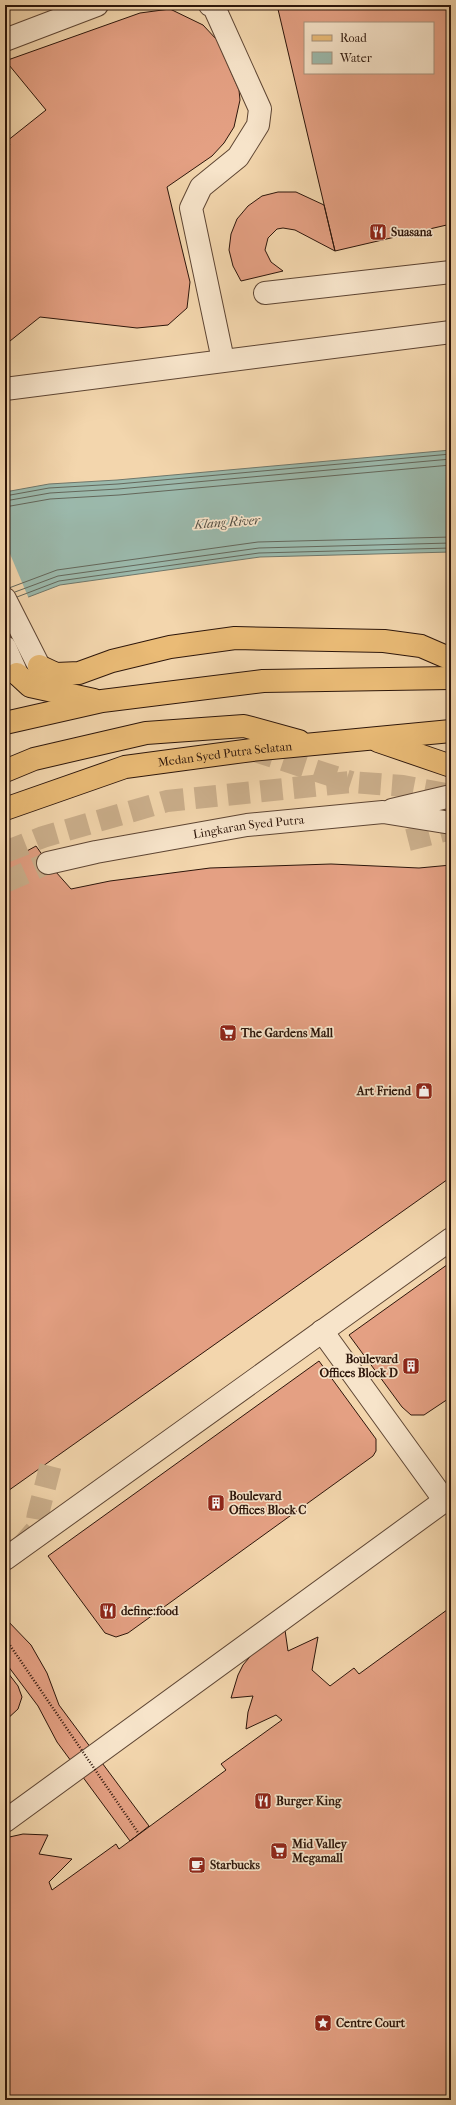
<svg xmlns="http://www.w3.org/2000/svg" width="456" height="2105" font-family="'IM FELL French Canon',serif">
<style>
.water{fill:#9bb9ac;stroke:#6f776b}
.pier{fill:#f3d6ad}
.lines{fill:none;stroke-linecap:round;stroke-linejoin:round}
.shore{stroke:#64675b;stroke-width:1}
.building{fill:#e4a083;stroke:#2c150a;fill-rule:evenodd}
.minor-tunnel{stroke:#cbaf8c;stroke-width:22;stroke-dasharray:22 11;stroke-linecap:butt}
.major-tunnel{stroke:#cbaf8c;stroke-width:22;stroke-dasharray:22 11;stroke-linecap:butt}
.minor-casing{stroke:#5e4533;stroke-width:24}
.major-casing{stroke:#2c150a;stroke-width:24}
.minor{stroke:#f7e4ca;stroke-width:22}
.major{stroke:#eabb76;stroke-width:22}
.path-bridge{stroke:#2c150a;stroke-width:2.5;stroke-dasharray:1 2;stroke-linecap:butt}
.labels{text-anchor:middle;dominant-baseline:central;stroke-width:3.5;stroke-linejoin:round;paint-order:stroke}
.poi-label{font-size:12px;font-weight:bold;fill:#2c150a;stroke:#f7e4ca;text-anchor:start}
.street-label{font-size:12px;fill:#2c150a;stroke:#f7e4ca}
.water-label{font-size:13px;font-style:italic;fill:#534e43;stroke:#f7e4ca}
</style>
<rect width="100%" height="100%" fill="#f3d6ad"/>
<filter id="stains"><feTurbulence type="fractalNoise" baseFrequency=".005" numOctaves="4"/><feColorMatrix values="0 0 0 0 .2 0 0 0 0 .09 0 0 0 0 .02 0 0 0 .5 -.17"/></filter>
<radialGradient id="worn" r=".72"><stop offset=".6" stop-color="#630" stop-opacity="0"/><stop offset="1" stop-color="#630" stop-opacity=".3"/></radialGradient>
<path class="water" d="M451 450V552L260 557 60 585 5 606V492L49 484 117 480Z"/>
<path class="pier" d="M5 542 29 599 5 608Z"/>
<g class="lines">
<path class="shore" d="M5 496 49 488 118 484 451 454
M5 501 50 493 118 489 451 459
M5 507 50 499 119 495 451 465
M9 588 57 570 258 542 451 537
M15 592 58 576 259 548 451 543
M17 597 59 581 259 553 451 548"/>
</g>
<path class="building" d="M277 5H451V224L335 251ZM305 23H433V73H305Z
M170 9 203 25 217 40 239 90 240 100 234 127 224 143 212 156 167 187 190 282 187 308 168 325 137 328 40 317 5 345V61L140 13Z
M9 65 46 110 7 141 10 145 5 149V68Z
M278 192H296L324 205 335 251 295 230 283 228 277 229 268 238 265 250 271 262 283 271 241 281 233 266 229 250 231 234 237 219 248 206 262 196Z
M36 846 48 863 71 889 110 881 210 868 331 864 419 868 451 865V1177L5 1493V863Z
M451 1262V1397L424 1415H411L402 1407 349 1335Z
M319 1361 376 1439V1451L373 1456 128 1633 116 1637 105 1633 48 1556Z
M451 1607V2100H5V1838L23 1834 48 1835 39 1854 72 1859 49 1882 52 1890 116 1844 119 1849 226 1770 221 1764 282 1720 276 1715 246 1729 248 1712 253 1696 231 1698 238 1675 243 1665 259 1646 285 1630 288 1651 318 1637 312 1670 330 1686 354 1668 359 1674Z
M5 1618 31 1645 47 1673 59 1705 149 1826 130 1841 57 1742 38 1706 5 1662Z
M5 1669 18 1686 22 1697 18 1709 5 1721Z"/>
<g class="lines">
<path class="minor-tunnel" d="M408 840 451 829
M5 852 43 837 167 801 351 782 403 786 451 795
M5 882 48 863
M21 1547 35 1531 38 1514 52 1460"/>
<path class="major-tunnel" d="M252 750 351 782"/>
<defs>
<g id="minor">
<path d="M210 5 214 7 260 109 258 125 238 157 201 187 191 208 223 360"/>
<path d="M5 40 97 5"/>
<path d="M265 293 451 272"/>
<path d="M5 389 451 332"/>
<path d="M5 599 39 666"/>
<path d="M5 647 17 674"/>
<path d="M392 810 451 796"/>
<path id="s1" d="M48 863 96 852 247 825 383 812 451 823"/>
<path d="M322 1331 445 1501"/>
<path d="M5 1559 451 1239"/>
<path d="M5 1821 451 1496"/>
</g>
<g id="major">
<path d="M39 666 56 674 79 673 112 661 170 647 235 638 384 641 421 646 451 659"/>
<path d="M17 674 30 686 94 700"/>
<path d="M5 723 102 701 263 681 451 678"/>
<path d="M378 741 451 766"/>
<path d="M5 771 34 759 146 733 244 726 299 741"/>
<path id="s2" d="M5 809 125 767 252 750 451 731"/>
</g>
</defs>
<use href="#minor" class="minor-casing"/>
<use href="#major" class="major-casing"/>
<use href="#minor" class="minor"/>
<use href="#major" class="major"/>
<path class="path-bridge" d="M5 1638 139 1834"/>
</g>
<defs>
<symbol id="restaurant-square" viewBox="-11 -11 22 22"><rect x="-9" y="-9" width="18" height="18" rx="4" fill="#8f2418" stroke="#f7e4ca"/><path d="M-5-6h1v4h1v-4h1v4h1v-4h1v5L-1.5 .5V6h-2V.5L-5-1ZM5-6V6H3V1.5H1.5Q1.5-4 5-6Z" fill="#fff"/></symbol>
<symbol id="supermarket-square" viewBox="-11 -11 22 22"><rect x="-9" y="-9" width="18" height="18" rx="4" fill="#8f2418" stroke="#f7e4ca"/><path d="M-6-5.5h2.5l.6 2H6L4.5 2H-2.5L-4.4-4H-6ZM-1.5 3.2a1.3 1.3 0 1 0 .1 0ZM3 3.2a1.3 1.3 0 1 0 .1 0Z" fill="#fff"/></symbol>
<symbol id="shop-square" viewBox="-11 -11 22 22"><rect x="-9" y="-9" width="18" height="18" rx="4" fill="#8f2418" stroke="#f7e4ca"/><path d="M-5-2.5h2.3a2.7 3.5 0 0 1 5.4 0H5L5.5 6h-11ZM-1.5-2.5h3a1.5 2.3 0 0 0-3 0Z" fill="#fff"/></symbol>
<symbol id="building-square" viewBox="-11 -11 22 22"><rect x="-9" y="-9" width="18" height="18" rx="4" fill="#8f2418" stroke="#f7e4ca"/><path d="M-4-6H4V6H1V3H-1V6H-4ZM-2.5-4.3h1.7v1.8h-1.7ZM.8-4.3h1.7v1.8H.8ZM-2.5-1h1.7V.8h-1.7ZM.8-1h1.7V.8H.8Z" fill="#fff"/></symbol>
<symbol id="cafe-square" viewBox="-11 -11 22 22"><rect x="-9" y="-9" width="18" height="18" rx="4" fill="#8f2418" stroke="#f7e4ca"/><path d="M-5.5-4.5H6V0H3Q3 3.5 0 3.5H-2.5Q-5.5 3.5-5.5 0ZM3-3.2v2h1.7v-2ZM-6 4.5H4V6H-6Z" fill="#fff"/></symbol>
<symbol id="sight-square" viewBox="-11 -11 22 22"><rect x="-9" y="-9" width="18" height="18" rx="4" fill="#8f2418" stroke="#f7e4ca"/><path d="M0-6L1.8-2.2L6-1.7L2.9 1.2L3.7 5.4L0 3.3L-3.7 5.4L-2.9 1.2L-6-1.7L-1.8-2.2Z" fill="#fff"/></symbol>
</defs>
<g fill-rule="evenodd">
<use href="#restaurant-square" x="368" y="222" width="20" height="20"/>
<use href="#supermarket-square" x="218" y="1023" width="20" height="20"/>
<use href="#shop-square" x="414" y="1081" width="20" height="20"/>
<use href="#building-square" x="401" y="1356" width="20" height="20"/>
<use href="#building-square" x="206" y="1493" width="20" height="20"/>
<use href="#restaurant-square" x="98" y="1601" width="20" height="20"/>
<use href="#restaurant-square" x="253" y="1791" width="20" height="20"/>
<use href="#supermarket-square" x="269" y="1841" width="20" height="20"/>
<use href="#cafe-square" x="187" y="1855" width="20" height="20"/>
<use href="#sight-square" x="313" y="2013" width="20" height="20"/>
</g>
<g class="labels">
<g class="poi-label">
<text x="391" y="232">Suasana</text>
<text x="241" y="1033">The Gardens Mall</text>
<text x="411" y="1091" text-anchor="end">Art Friend</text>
<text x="398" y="1359" text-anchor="end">Boulevard<tspan x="398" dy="14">Offices Block D</tspan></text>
<text x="229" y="1496">Boulevard<tspan x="229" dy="14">Offices Block C</tspan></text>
<text x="121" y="1611">define:food</text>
<text x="276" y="1801">Burger King</text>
<text x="292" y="1844">Mid Valley<tspan x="292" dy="14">Megamall</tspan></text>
<text x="210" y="1865">Starbucks</text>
<text x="336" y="2023">Centre Court</text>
</g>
<g class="street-label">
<text stroke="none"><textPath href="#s2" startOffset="228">Medan Syed Putra Selatan</textPath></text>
<text stroke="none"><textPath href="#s1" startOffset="204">Lingkaran Syed Putra</textPath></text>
</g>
<g class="water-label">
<text transform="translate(227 522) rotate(-4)">Klang River</text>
</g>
</g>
<rect width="456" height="2105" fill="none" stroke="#f3d6ad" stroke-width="20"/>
<rect x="6" y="6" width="444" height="2093" fill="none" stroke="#2c150a" stroke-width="2"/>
<rect x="10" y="10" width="436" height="2085" fill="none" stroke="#2c150a"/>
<rect x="304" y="22" width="130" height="52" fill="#f7e4ca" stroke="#a6917d"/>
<rect x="312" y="35" width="20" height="6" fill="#eabb76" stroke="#a6917d"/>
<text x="340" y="42" font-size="12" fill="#2c150a">Road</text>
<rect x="312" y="52" width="20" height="12" fill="#9bb9ac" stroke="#a6917d"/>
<text x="340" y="62" font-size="12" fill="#2c150a">Water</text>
<rect width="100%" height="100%" filter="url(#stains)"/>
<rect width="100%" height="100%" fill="url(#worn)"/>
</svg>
